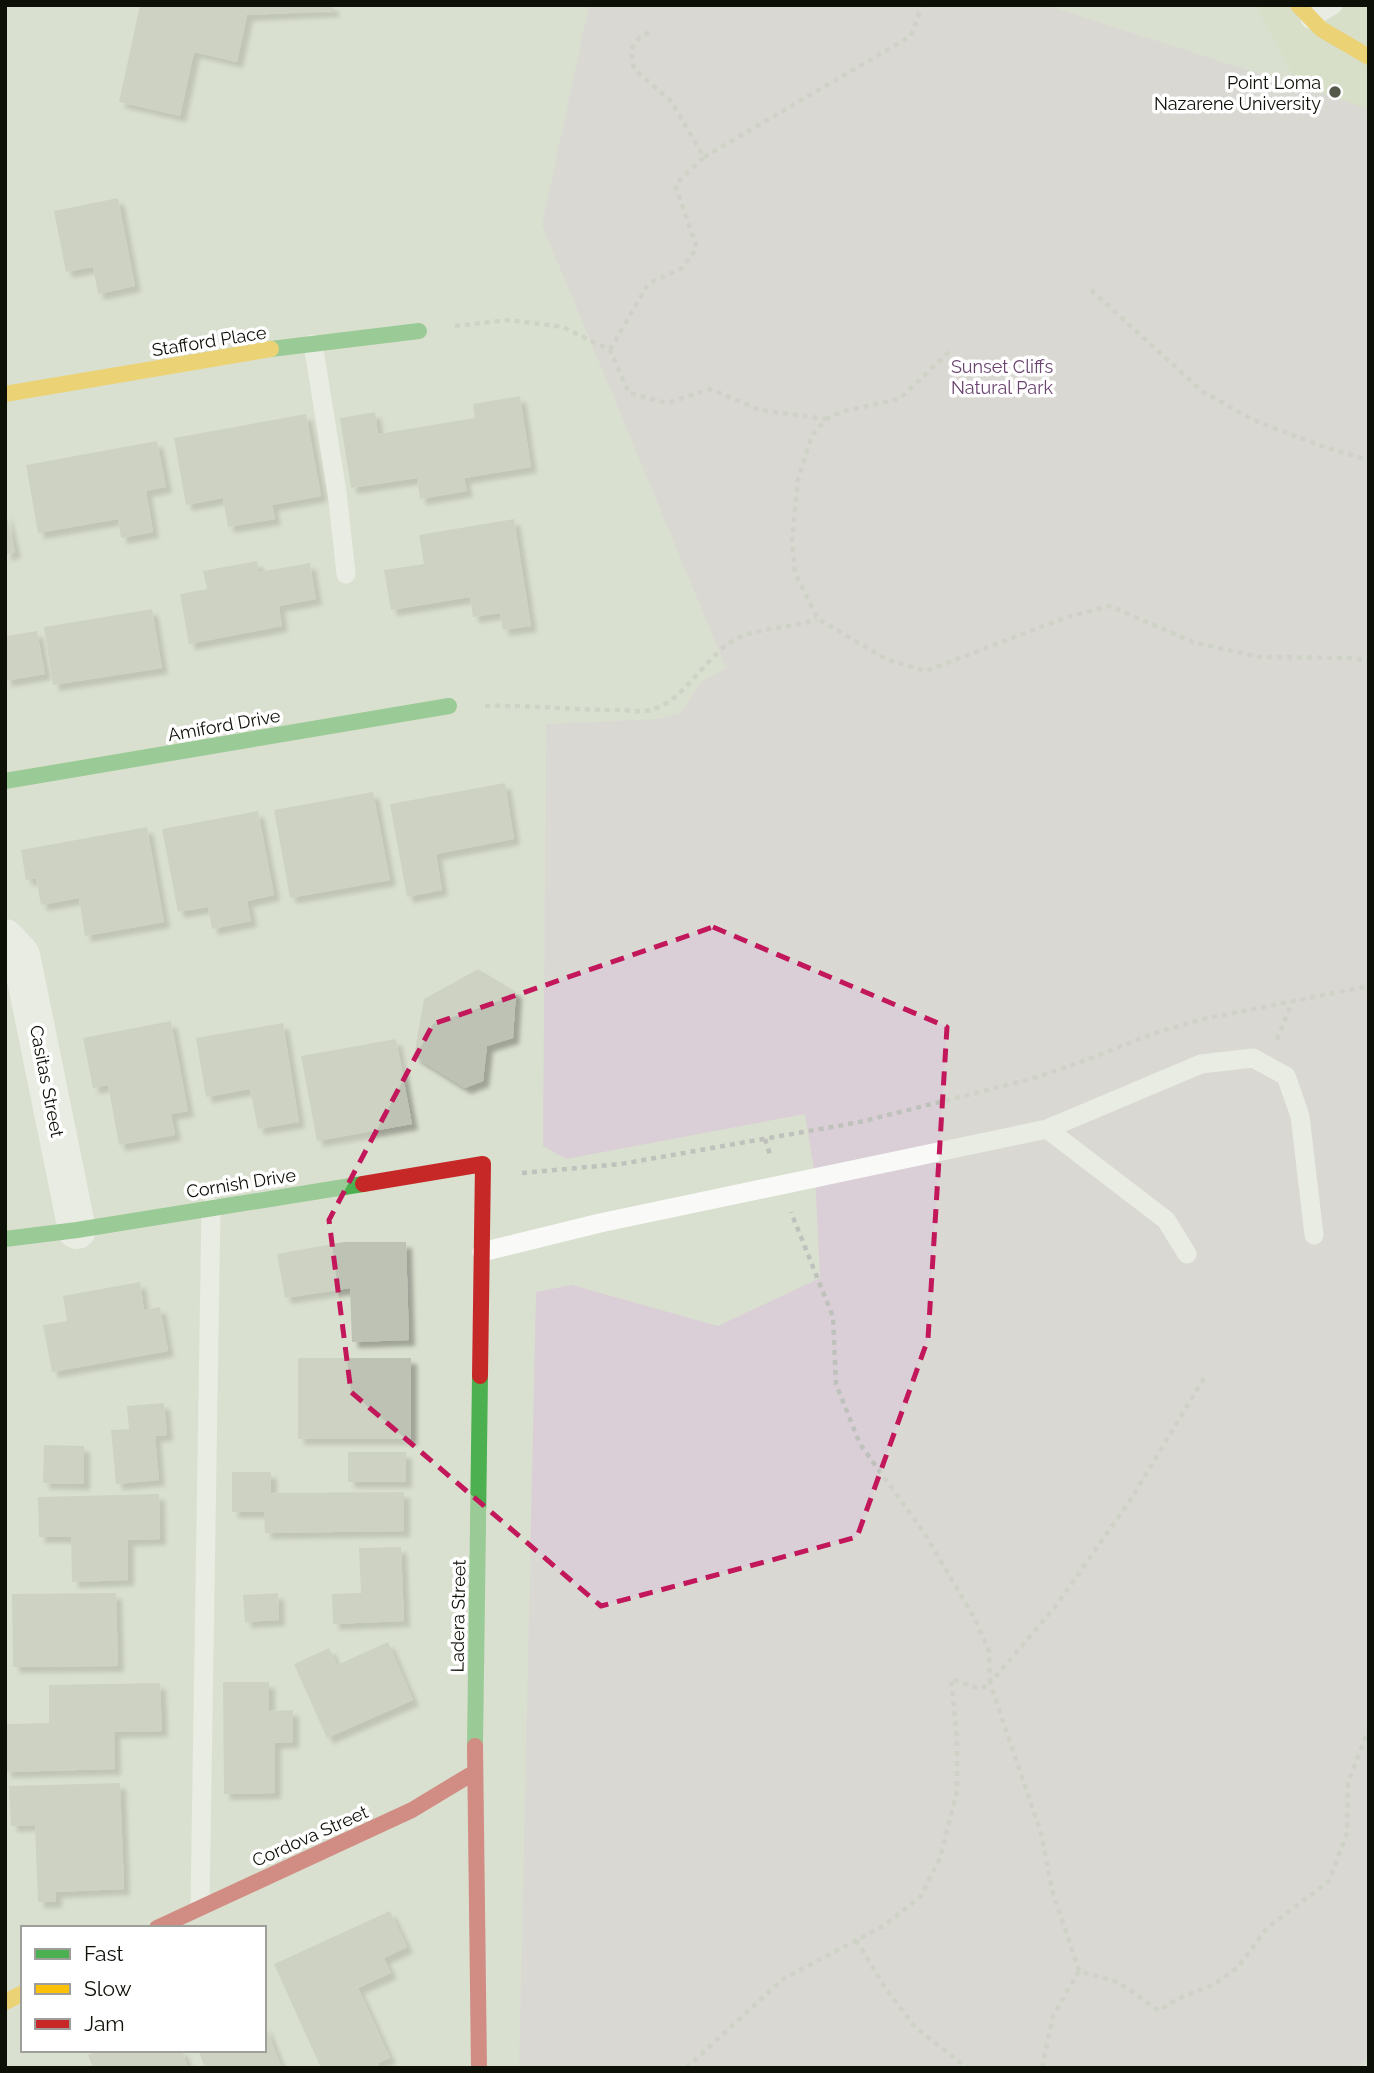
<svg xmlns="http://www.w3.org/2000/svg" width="1374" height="2073" font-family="Raleway,sans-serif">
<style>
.built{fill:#d4dec1}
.green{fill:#dacfd6}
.building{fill:#bdc2b4;filter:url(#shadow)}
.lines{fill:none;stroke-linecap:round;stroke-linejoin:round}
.path{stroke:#bfc2bc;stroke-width:4.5;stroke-dasharray:5 5;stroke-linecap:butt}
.lane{stroke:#f9faf8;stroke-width:19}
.street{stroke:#f9faf8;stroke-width:38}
.fast{stroke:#4caf50;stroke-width:16}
.slow{stroke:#ffc107;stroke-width:16}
.jam{stroke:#c62828;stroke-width:16}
.marked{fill:none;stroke:#c2185b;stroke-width:5;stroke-dasharray:14 9;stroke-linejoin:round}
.poi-dot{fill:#55594c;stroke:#fff;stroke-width:2.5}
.labels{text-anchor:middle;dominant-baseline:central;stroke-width:7;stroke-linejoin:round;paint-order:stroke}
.poi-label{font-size:18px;fill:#0d1006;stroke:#fff;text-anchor:end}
.street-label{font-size:18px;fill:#0d1006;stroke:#fff}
.park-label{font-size:18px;fill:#6b4370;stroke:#fff}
</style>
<defs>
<filter id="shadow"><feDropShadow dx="6" dy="6" stdDeviation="2" flood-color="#0004"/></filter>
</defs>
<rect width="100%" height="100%" fill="#dae0cf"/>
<path class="built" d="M1255 5H1369V187L1349 179Z"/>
<path class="green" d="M589 5H1046L1369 109V2057L1357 2068H519L536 1292 572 1285 718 1326 820 1278 815 1176 805 1114 566 1159 543 1146 546 724 657 719 679 714 702 681 726 668 542 225Z"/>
<path class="building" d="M140 5H333V11L247 15 237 62 194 52 180 116 119 102Z
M118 198 135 286 98 294 93 267 66 272 54 211Z
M520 396 531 467 464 478 467 491 420 499 417 478 351 488 340 418 375 412 378 434 475 418 473 404Z
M306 414 321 496 272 505 275 519 228 527 223 498 186 505 174 438Z
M157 441 166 487 146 491 153 532 121 538 118 519 38 533 26 465Z
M5 509 15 552 5 555Z
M514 519 531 626 503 630 500 613 473 617 470 597 391 610 384 570 424 564 419 535Z
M257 561 259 572 310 563 316 599 279 606 282 626 189 644 180 594 207 589 203 571Z
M152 609 162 668 53 685 44 627Z
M37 631 45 674 5 681V636Z
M505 783 514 839 436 854 442 890 407 897 390 804Z
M373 792 390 880 290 898 274 810Z
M258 811 274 895 247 901 251 921 212 929 208 907 178 912 162 829Z
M147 827 164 922 85 936 79 898 41 905 36 878 26 880 21 850Z
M478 969 516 992 513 1038 487 1046 483 1081 465 1088 414 1056 424 999Z
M171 1021 188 1111 171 1114 175 1135 119 1145 108 1085 93 1088 83 1038Z
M283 1023 299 1122 258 1129 250 1089 206 1097 196 1038Z
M396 1039 412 1124 317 1141 301 1056Z
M344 1242H406L409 1340 352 1342 350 1288 285 1298 277 1254Z
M140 1282 144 1310 160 1307 168 1351 52 1372 43 1325 67 1321 63 1296Z
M298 1358H411V1439H298Z
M164 1403 167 1435 155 1436 159 1480 116 1484 111 1430 129 1429 127 1406Z
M44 1445 84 1446V1484L43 1483Z
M348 1452H406V1482H348Z
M232 1472H271V1493L404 1492V1531L265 1533 264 1512H232Z
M159 1494 160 1539 128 1540V1580L72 1582 71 1537H39L38 1497Z
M401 1547 404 1621 333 1624 332 1594 361 1593 359 1548Z
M116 1593 118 1666 13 1667 12 1594Z
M278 1593 279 1620 245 1622 243 1595Z
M388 1642 413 1700 327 1738 294 1664 329 1648 337 1665Z
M223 1682H269V1711L293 1710V1742L275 1743V1793L224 1794Z
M160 1683 162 1731 114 1732 115 1769 5 1772V1724L49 1723V1685Z
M120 1783 124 1889 56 1892V1902H38L35 1825 11 1826 9 1786Z
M390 1911 407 1947 384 1958 391 1973 358 1988 390 2058 378 2063 380 2068H321L274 1964Z
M264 2023 282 2068H205L198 2050H264Z
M101 2050H182L188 2068H93L88 2055Z"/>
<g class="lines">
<path class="path" d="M704 157 911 36 922 5
M1091 290 1202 391 1253 420 1327 448 1369 460
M455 326 508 320 563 327 610 350 629 393 667 403 710 389 760 410 826 419
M610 350 648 284 682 268 697 248 675 185 704 157 671 101 634 69 631 49 639 38 653 30
M949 352 899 399 841 412 827 419 812 435 798 479 792 541 795 573 818 619 888 660 926 671 1067 617 1110 606 1193 642 1259 657 1352 658 1369 661
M485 706C530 705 573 710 618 710 628 710 641 713 650 710 686 702 705 653 740 637 764 627 792 628 817 619
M1277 1040 1292 1002
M765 1139 771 1158
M522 1173 621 1164 860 1122 1031 1079 1081 1062 1152 1034 1203 1019 1369 986
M856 1940 884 1986 915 2027 967 2068
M1079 1971 1052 1890 1041 1833 990 1683 1056 1606 1131 1499 1204 1378
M686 2068 783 1979 885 1925 921 1896 940 1858 957 1791V1739L951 1679 981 1689 990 1683 989 1651 975 1619 923 1531 860 1444 836 1384 833 1317 791 1212
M1042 2068 1053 2016 1079 1971 1118 1982 1159 2011 1177 1999 1215 1984 1239 1966 1267 1928 1329 1881 1347 1833 1348 1783 1369 1728"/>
<path class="lane" d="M1310 19 1333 5
M313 344 337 492 346 574
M1047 1129 1166 1220 1187 1254
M482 1252 600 1223 1047 1129 1201 1064 1253 1058 1286 1076 1300 1116 1314 1235
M200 1906 211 1207"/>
<path class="street" d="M5 938 21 955 77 1230"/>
<path class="fast" d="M271 349 419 331
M5 781 449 706
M5 1239 77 1230 363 1184
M475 1746 480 1376"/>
<path class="slow" d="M1298 5 1321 29 1369 57
M5 394 271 349
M5 2002 23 1993"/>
<path class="jam" d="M363 1184 483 1164 480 1376
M475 1746 479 2068
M157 1928 412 1810 475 1772"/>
</g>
<path d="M0 0H1374V2073H0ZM713 927 947 1027 928 1339 857 1537 601 1606 351 1392 329 1220 433 1024Z" fill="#dae0cf" fill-opacity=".55" fill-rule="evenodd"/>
<path class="marked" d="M713 927 947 1027 928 1339 857 1537 601 1606 351 1392 329 1220 433 1024Z"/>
<circle class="poi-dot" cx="1335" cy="92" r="7"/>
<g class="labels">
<g class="poi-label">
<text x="1321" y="82">Point Loma<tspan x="1321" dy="21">Nazarene University</tspan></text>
</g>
<g class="street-label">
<text transform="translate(209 341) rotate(-9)">Stafford Place</text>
<text transform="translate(224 725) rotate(-10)">Amiford Drive</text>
<text transform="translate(47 1081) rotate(79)">Casitas Street</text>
<text transform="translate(241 1183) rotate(-9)">Cornish Drive</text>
<text transform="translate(458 1616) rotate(-89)">Ladera Street</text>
<text transform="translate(310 1836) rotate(-24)">Cordova Street</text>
</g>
<g class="park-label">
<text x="1002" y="366">Sunset Cliffs<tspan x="1002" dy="21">Natural Park</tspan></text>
</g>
</g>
<rect width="1374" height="2073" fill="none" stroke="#0d1006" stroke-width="14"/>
<rect x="21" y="1926" width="245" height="126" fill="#ffffff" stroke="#9e9f9b" stroke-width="2"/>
<rect x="35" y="1949" width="35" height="10" fill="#4caf50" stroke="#9e9f9b" stroke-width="2"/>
<text x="84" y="1961" font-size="21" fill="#0d1006">Fast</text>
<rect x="35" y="1984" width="35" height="10" fill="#ffc107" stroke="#9e9f9b" stroke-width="2"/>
<text x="84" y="1996" font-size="21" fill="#0d1006">Slow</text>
<rect x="35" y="2019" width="35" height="10" fill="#c62828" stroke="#9e9f9b" stroke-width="2"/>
<text x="84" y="2031" font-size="21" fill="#0d1006">Jam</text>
</svg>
